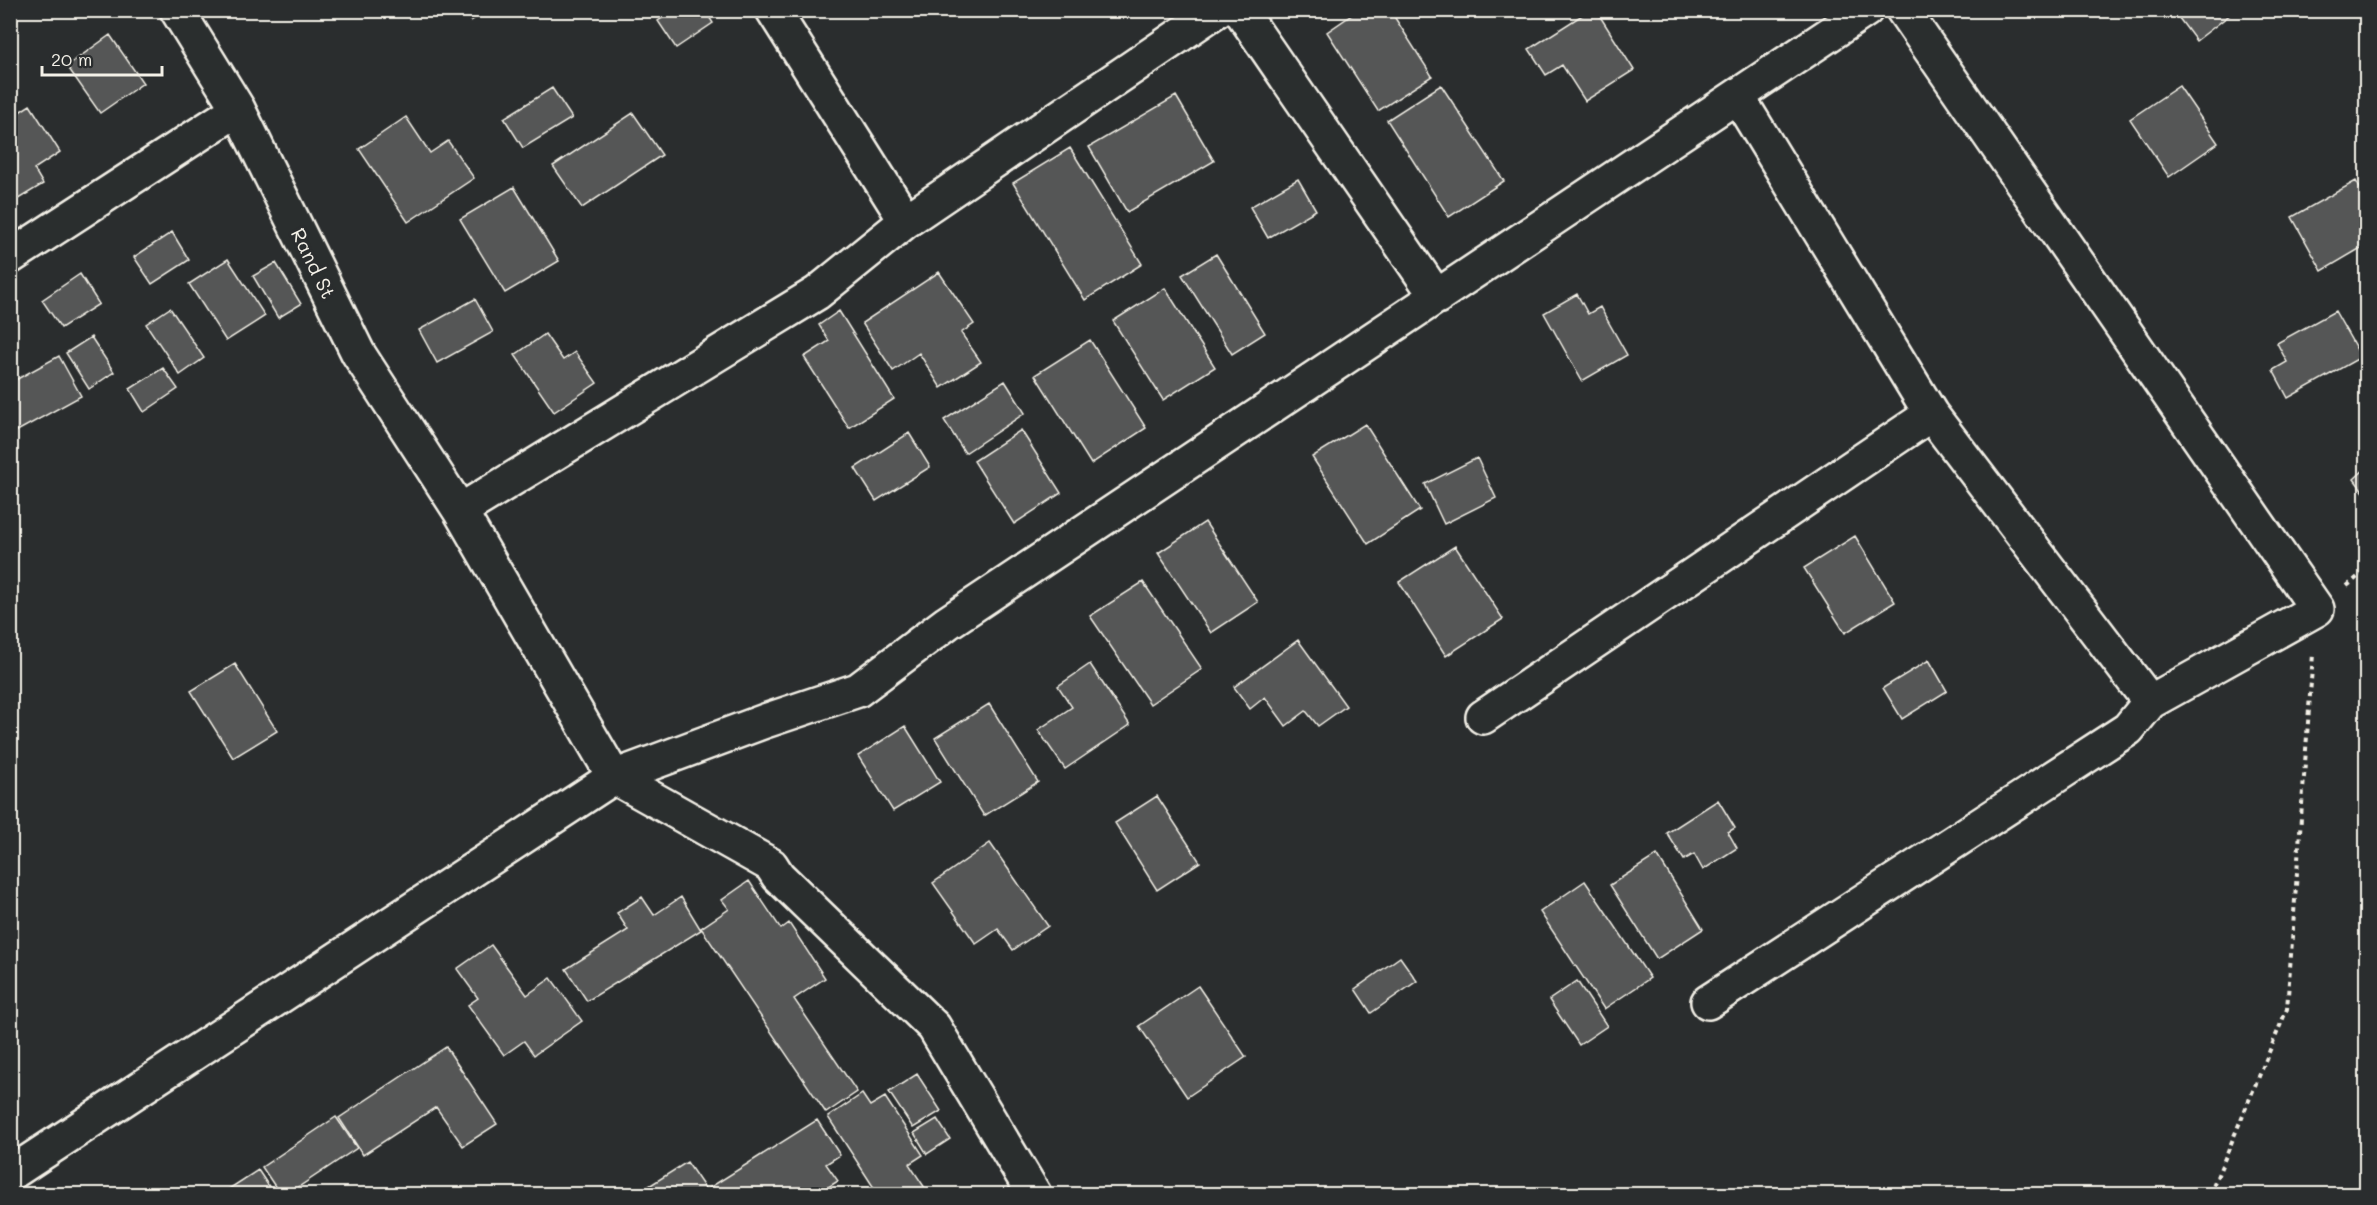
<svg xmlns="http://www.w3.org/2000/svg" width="2377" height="1205" font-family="Mali,sans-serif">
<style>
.building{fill:#555756;stroke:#f4f1e8;stroke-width:1.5}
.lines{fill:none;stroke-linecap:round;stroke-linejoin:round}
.minor-casing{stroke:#f4f1e8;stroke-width:38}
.path{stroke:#f4f1e8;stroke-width:4;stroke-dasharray:4.5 4.5;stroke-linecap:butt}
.minor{stroke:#2a2d2e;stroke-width:33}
.labels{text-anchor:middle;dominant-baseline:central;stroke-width:6;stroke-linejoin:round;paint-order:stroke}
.street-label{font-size:20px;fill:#f4f1e8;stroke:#2a2d2e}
</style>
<rect width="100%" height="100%" fill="#2a2d2e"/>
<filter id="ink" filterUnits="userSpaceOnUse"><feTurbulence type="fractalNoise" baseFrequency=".0167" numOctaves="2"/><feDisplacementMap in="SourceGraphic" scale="12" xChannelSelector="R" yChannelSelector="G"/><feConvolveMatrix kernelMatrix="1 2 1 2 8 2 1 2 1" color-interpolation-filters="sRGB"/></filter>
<g filter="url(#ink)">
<path class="building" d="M464 10H487L471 21Z
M674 10H705L713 23 676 48 658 21Z
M1359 10H1390L1432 76 1378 111 1327 32Z
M1590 10H1596L1634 70 1585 101 1562 65 1546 75 1529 49Z
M2173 10H2236L2196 41Z
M110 35 143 83 100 113 67 66Z
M1441 85 1504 181 1449 217 1387 120Z
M2179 86 2218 143 2169 177 2130 119Z
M552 88 572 118 523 148 504 118Z
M1176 96 1214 161 1127 212 1089 147Z
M30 105 60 152 34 169 43 184 10 204V118Z
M633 113 662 155 582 208 553 166Z
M406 117 430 153 448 141 474 178 408 222 359 149Z
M1070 148 1142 264 1085 300 1013 183Z
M1298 179 1316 210 1268 238 1250 207Z
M2356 181 2366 199V245L2322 271 2292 217Z
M514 187 559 261 505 293 460 219Z
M172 232 189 260 152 284 134 257Z
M1216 254 1265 333 1232 354 1182 275Z
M228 259 265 316 226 341 189 284Z
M276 263 301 304 278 318 253 276Z
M939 272 974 324 961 333 981 362 941 388 919 353 893 371 862 323Z
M80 274 99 304 61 328 42 300Z
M1165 288 1215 367 1163 400 1113 321Z
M1577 294 1588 314 1600 307 1627 355 1582 381 1544 313Z
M475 299 493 332 437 363 419 330Z
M170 308 204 358 180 375 146 324Z
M839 311 894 399 849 428 804 357 829 341 819 325Z
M2335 311 2361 357 2288 398 2273 370 2287 362 2277 343Z
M545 334 563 360 575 352 597 383 554 412 515 355Z
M91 337 114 372 89 389 66 353Z
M1090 340 1146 428 1091 464 1035 375Z
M59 356 81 396 10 435V383Z
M163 368 178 389 144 412 130 389Z
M1005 381 1025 413 965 453 944 420Z
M1365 424 1420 510 1368 544 1312 457Z
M1021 430 1061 493 1014 524 974 461Z
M909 433 930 467 876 501 855 468Z
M1477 458 1496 498 1444 524 1425 484Z
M2366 468V495L2354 479Z
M1205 522 1258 602 1211 633 1158 553Z
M1855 536 1895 602 1845 633 1804 568Z
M1455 546 1503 619 1446 656 1399 582Z
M1143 582 1202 669 1150 704 1090 616Z
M1298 640 1346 706 1318 726 1306 711 1286 726 1265 697 1250 709 1234 687Z
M1929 660 1947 691 1902 719 1883 688Z
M235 664 277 731 233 758 191 691Z
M1090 664 1130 725 1065 769 1038 730 1072 707 1058 686Z
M989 704 1038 782 984 816 935 738Z
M905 726 940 782 893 811 858 756Z
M1157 796 1200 862 1157 890 1115 823Z
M1718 800 1735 828 1728 832 1737 848 1703 870 1694 854 1684 860 1667 833Z
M990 843 1048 926 1013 950 998 929 976 944 933 883Z
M1657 855 1703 929 1657 959 1610 885Z
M749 881 781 929 789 923 825 978 794 999 857 1092 826 1113 701 928 729 909 722 900Z
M1585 881 1650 978 1604 1009 1540 912Z
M642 897 654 915 681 897 701 930 587 1001 566 969 628 930 617 913Z
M491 945 527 995 551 978 582 1021 534 1055 524 1041 504 1055 468 1005 478 998 457 969Z
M1400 957 1417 981 1371 1013 1355 989Z
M1577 981 1607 1026 1579 1045 1549 1000Z
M1198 986 1246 1057 1187 1097 1139 1026Z
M446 1047 497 1124 463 1146 436 1107 363 1155 339 1118Z
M917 1074 941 1111 913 1128 889 1092Z
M862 1094 870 1106 885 1097 923 1155 909 1164 929 1194H878L828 1117Z
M336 1117 357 1148 288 1194H280L262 1167Z
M937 1119 950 1139 927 1154 914 1133Z
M817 1120 840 1155 826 1164 838 1181 822 1191 825 1194H654L649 1186 687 1162 706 1190Z
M258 1170 274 1194H221Z"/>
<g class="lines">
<defs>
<path id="minor" d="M177 10 238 109 358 353 460 511 614 777 765 721 858 690 947 623 1866 10
M773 10 906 221
M1240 10 1437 297
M1738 97 1931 414 2150 702
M10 257 238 109
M460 511 817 293 906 221 1217 10
M1483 717 1931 414
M1708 1002 2128 729 2150 702 2317 609 1903 10
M10 1174 614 777 771 865 778 876 934 1027 1034 1194"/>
</defs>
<use href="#minor" class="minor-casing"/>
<path class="path" d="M2347 586 2366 570
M2210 1194 2287 1009 2313 654"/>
<use href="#minor" class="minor"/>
</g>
</g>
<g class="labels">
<g class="street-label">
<text transform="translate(314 263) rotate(64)">Rand St</text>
</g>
</g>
<rect width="2377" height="1205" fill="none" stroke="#2a2d2e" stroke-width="36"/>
<rect x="18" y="18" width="2341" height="1169" fill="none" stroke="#f4f1e8" stroke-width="2" filter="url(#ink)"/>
<path d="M42 66v9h120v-9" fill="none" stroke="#f4f1e8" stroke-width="3"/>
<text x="51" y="66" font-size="18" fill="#f4f1e8" stroke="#2a2d2e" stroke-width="4.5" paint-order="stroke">20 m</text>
</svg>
